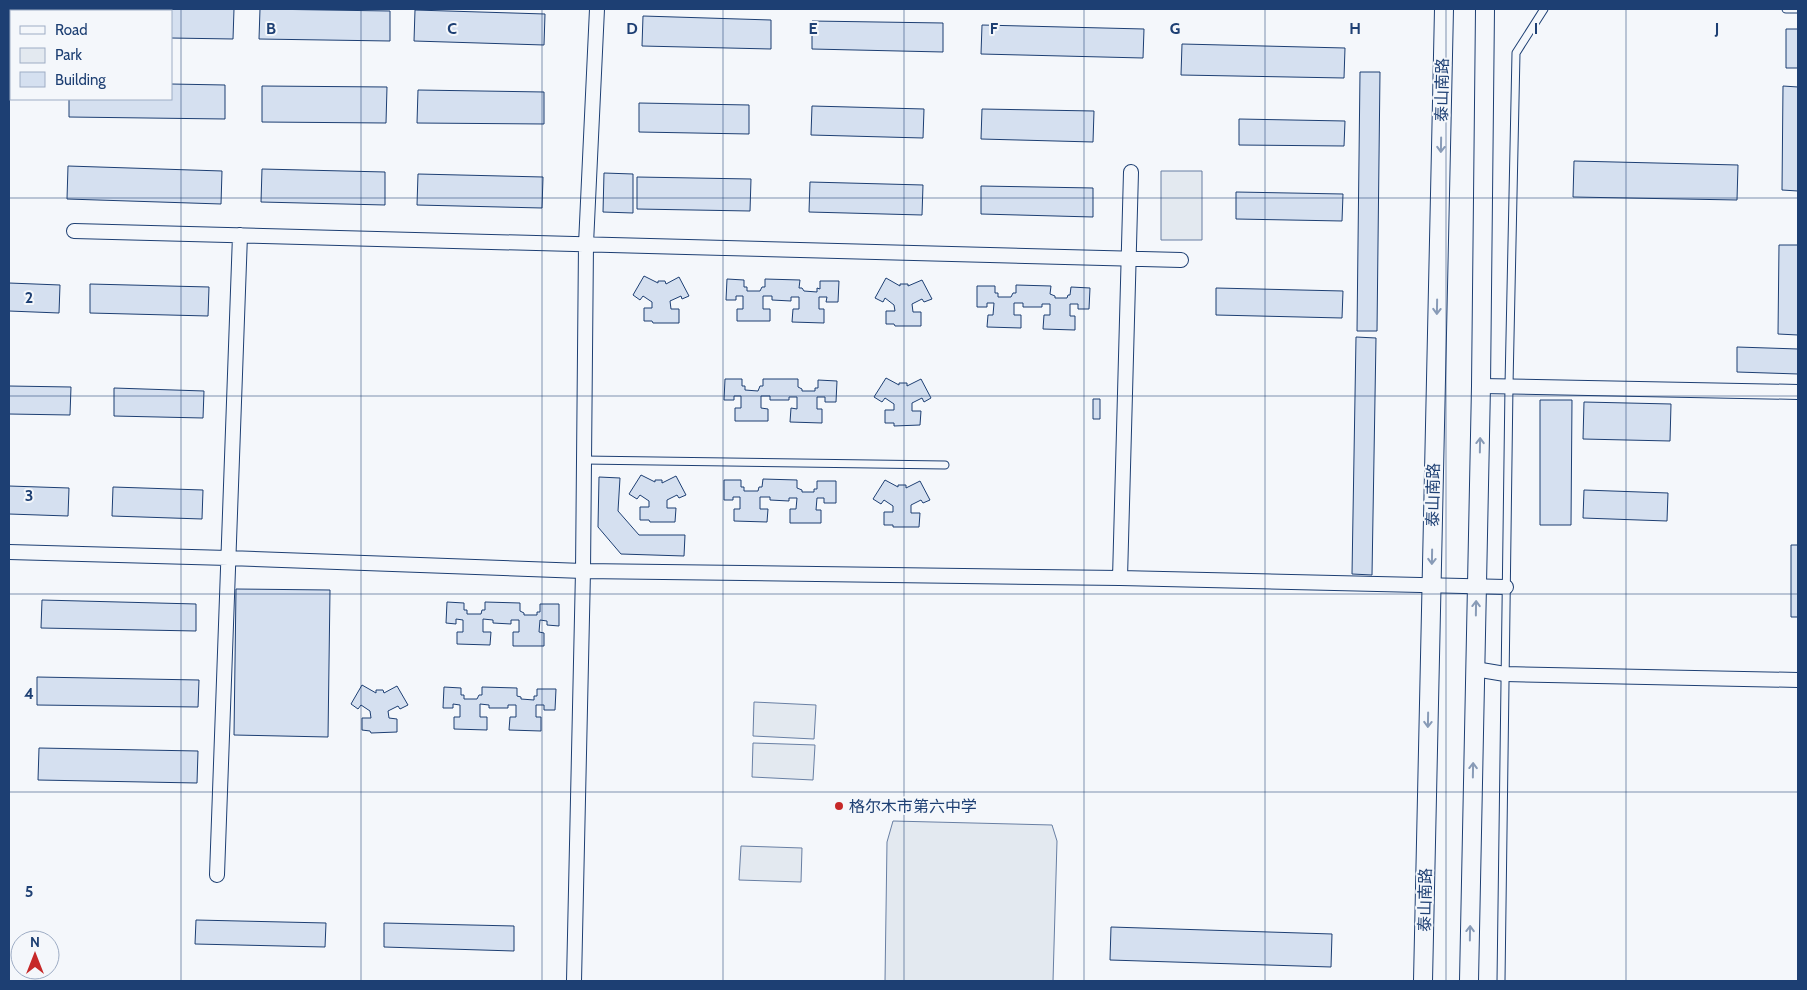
<svg xmlns="http://www.w3.org/2000/svg" width="1807" height="990" font-family="Cabin,'Noto Sans SC',sans-serif">
<style>
.green{fill:#e3e9f0;stroke:#687fa3}
.building{fill:#d5e0f0;stroke:#1d3f73}
.lines{fill:none;stroke-linecap:round;stroke-linejoin:round}
.service-casing{stroke:#1d3f73;stroke-width:9}
.minor-casing{stroke:#1d3f73;stroke-width:16}
.tertiary-casing{stroke:#1d3f73;stroke-width:20}
.service{stroke:#f4f7fb;stroke-width:7}
.minor{stroke:#f4f7fb;stroke-width:14}
.tertiary{stroke:#f4f7fb;stroke-width:18}
.oneway{stroke:#889bb7}
.grid{fill:none;stroke:#1d3f73;stroke-width:1;stroke-opacity:0.55}
.poi-dot{fill:#c62828;stroke:#f4f7fb;stroke-width:2}
.labels{text-anchor:middle;dominant-baseline:central;stroke-width:4;stroke-linejoin:round;paint-order:stroke}
.street-label{font-size:16px;fill:#1d3f73;stroke:#f4f7fb}
.poi-label{font-size:16px;fill:#1d3f73;stroke:#f4f7fb;text-anchor:start}
.grid-label{font-size:16px;text-anchor:middle;font-weight:bold;fill:#1d3f73;stroke:#f4f7fb;stroke-width:4;stroke-linejoin:round;paint-order:stroke}
</style>
<rect width="100%" height="100%" fill="#f4f7fb"/>
<path class="green" d="M1161 171H1202V240H1161Z
M754 702 816 705 814 739 753 736Z
M753 743 815 745 813 780 752 777Z
M893 821 1052 825 1057 841 1053 981H885L887 842Z
M741 846 802 848 801 882 739 880Z"/>
<path class="building" d="M70 9H234L233 39 171 38V11H70Z
M260 9 390 11V41L259 39Z
M415 10 545 14 544 45 414 41Z
M643 16 771 20V49L642 46Z
M812 21 943 23V52L812 49Z
M982 25 1144 29 1143 58 981 54Z
M1786 29H1798V68H1786Z
M1182 44 1345 48 1344 78 1181 75Z
M1360 72H1380L1377 331H1357Z
M171 84 225 85V119L69 117V99H171Z
M262 86 387 87 386 123 262 122Z
M1783 86 1798 87V191L1782 190Z
M418 90 544 92V124L417 123Z
M639 103 749 105V134L639 132Z
M812 106 924 109 923 138 811 135Z
M982 109 1094 111 1093 142 981 139Z
M1239 119 1345 121 1344 146 1239 145Z
M1574 161 1738 165 1737 200 1573 197Z
M68 166 222 171 221 204 67 199Z
M262 169 385 172V205L261 202Z
M604 173 633 174V213L603 212Z
M418 174 543 177 542 208 417 205Z
M637 177 751 179 750 211 637 209Z
M810 182 923 185 922 215 809 212Z
M981 186 1093 188V217L981 214Z
M1236 192 1343 194 1342 221 1236 219Z
M1779 245H1798V335L1778 334Z
M644 276 658 283V281H665L666 284 679 277 689 296 682 299 681 296 670 301 671 309H679V323H653L652 321H644V308H652V302L643 296 640 300 633 295Z
M886 278 900 286V284H908V286L922 280 932 299 924 302 922 299 912 304 913 312H921V326H895L894 324H886V311H895L894 305 885 298 883 302 875 298Z
M727 279 744 280V287H747V291H760L762 287H765V279L800 280 799 288H802L804 291 817 292V288L820 289V281H839L838 302H826L827 297H819V309H824V323L792 322 793 309H799V297H791V301L772 300V296H763V309H770V321H737V309H743V296H736V300H726Z
M9 283 60 285 59 313 9 311Z
M90 284 209 287 208 316 90 313Z
M1016 285 1051 286 1050 294 1055 296V298H1067L1068 295H1070L1071 287 1090 288 1089 309H1078V304H1070V316H1075V330L1043 329 1044 315H1050V304H1042V307H1023V303H1014V315H1021V328L987 327 988 315H993L994 303H987V307H977V286H995V293H998V297H1011L1013 293H1016Z
M1216 288 1343 291 1342 318 1216 315Z
M1356 337 1376 338 1372 575 1352 574Z
M1737 347 1798 349V374L1737 372Z
M886 378 899 385V383H907V386L921 379 931 398 924 402 922 398 912 403V411H921L920 425 894 426V423H885V410H894V404L885 398 882 402 874 397Z
M725 379H742V386H745V390L758 391 760 386H763V379H798V387L802 389V391H815V388H818V380L837 381 836 402H825V397H817V409H822V423L790 422 791 408 797 409V397H789V400H770V396H761V408L768 409V421H735V408H741V396H734V400H724Z
M9 386 71 387 70 415 9 414Z
M114 388 204 391 203 418 114 416Z
M1093 399H1100V419H1093Z
M1540 400H1572L1571 525H1540Z
M1584 402 1671 404 1670 441 1583 439Z
M641 475 655 482V480H662V483L676 476 686 495 679 498 677 495 667 500V508H676L675 522H650L649 520H640V507H649V501L640 495 637 499 629 494Z
M599 477 620 478 618 511 639 535H685L684 556 621 554 598 527Z
M763 479 797 480V488L802 490V492H814V489H817V481H836V503H824V498H817L816 510H821V523H790V509H796L797 498H789V501L770 500V497H760V509H768L767 522 734 521V509H740V497H733V500H724V480H741V487H744V491H758L759 487H762Z
M885 480 898 487V485H906V488L920 481 930 500 923 503 921 500 911 505V513H920L919 527H893V525H884V512H893V506L884 500 881 504 873 499Z
M9 486 69 488 68 516 9 514Z
M113 487 203 490 202 519 112 516Z
M1584 490 1668 493 1667 521 1583 518Z
M1791 545H1798V617H1791Z
M236 589 330 590 328 737 234 735Z
M42 600 196 604V631L41 628Z
M447 602 464 603V610H467V614H481L482 610H485V602L520 603V611L524 613V615H537V612H540V604H559V626L547 625V621L540 620 539 632 544 633V646H513V632H519V620H511V624L493 623V620L483 619V632H491L490 645 457 644V632H463V620L456 619V624L446 623Z
M37 677 199 680 198 707 37 705Z
M362 685 376 693V690H383L384 693 397 686 408 705 400 709 398 706 388 711 389 718 397 719V732L371 733 370 731 362 730V718H371L370 711 361 705 358 709 351 704Z
M444 687 461 688V695H464V699H477L479 695H482V687L517 688V696L521 697V699L534 700V696H537V689H556L555 710H544V705H536V717H541V731L509 730 510 717H516V705H508V708H489V705L480 704V717H487V730L454 729V717H460V705L453 704V708H443Z
M39 748 198 751 197 783 38 780Z
M196 920 326 923 325 947 195 944Z
M384 923 514 926V951L384 947Z
M1111 927 1332 934 1331 967 1110 960Z"/>
<g class="lines">
<defs>
<path id="service" d="M1786 9H1798
M584 460 945 465
M1501 981 1509 385 1516 53 1544 9"/>
<path id="minor" d="M74 231 1181 260
M1481 386 1798 392
M9 552 228 558 583 571 1120 578 1506 587
M1120 578 1131 172
M1475 669 1505 674 1798 680
M217 875 240 235
M574 981 583 571 586 244 597 9"/>
<path id="tertiary" d="M1423 981 1444 9
M1469 981 1481 386 1485 9"/>
</defs>
<use href="#service" class="service-casing"/>
<use href="#minor" class="minor-casing"/>
<use href="#tertiary" class="tertiary-casing"/>
<use href="#service" class="service"/>
<use href="#minor" class="minor"/>
<use href="#tertiary" class="tertiary"/>
</g>
<defs><path id="oneway-shaft" d="M-6 0H5M1.5-3L5.5 0L1.5 3" fill="none" stroke-width="1.6" stroke-linecap="round" stroke-linejoin="round" transform="scale(1.25)"/></defs>
<g class="oneway">
<use href="#oneway-shaft" transform="translate(1441 145) rotate(91)"/>
<use href="#oneway-shaft" transform="translate(1437 307) rotate(91)"/>
<use href="#oneway-shaft" transform="translate(1480 445) rotate(-89)"/>
<use href="#oneway-shaft" transform="translate(1432 557) rotate(91)"/>
<use href="#oneway-shaft" transform="translate(1476 608) rotate(-89)"/>
<use href="#oneway-shaft" transform="translate(1428 720) rotate(91)"/>
<use href="#oneway-shaft" transform="translate(1473 770) rotate(-89)"/>
<use href="#oneway-shaft" transform="translate(1470 933) rotate(-89)"/>
</g>
<path class="grid" d="M181 9V981M361 9V981M542 9V981M723 9V981M904 9V981M1084 9V981M1265 9V981M1446 9V981M1626 9V981M9 198H1798M9 396H1798M9 594H1798M9 792H1798"/>
<circle class="poi-dot" cx="839" cy="806" r="5"/>
<g class="labels">
<g class="street-label">
<text transform="translate(1442 90) rotate(-89)">泰山南路</text>
<text transform="translate(1433 495) rotate(-89)">泰山南路</text>
<text transform="translate(1425 900) rotate(-89)">泰山南路</text>
</g>
<g class="poi-label">
<text x="849" y="806">格尔木市第六中学</text>
</g>
</g>
<g class="grid-label">
<text x="271" y="34">B</text>
<text x="452" y="34">C</text>
<text x="632" y="34">D</text>
<text x="813" y="34">E</text>
<text x="994" y="34">F</text>
<text x="1175" y="34">G</text>
<text x="1355" y="34">H</text>
<text x="1536" y="34">I</text>
<text x="1717" y="34">J</text>
<text x="29" y="303">2</text>
<text x="29" y="501">3</text>
<text x="29" y="699">4</text>
<text x="29" y="897">5</text>
</g>
<rect width="1807" height="990" fill="none" stroke="#1d3f73" stroke-width="20"/>
<rect x="10" y="10" width="162" height="90" fill="#f4f7fb" stroke="#9eadc5"/>
<rect x="20" y="26" width="25" height="8" fill="#f4f7fb" stroke="#9eadc5"/>
<text x="55" y="35" font-size="15" fill="#1d3f73">Road</text>
<rect x="20" y="48" width="25" height="15" fill="#e3e9f0" stroke="#9eadc5"/>
<text x="55" y="60" font-size="15" fill="#1d3f73">Park</text>
<rect x="20" y="72" width="25" height="15" fill="#d5e0f0" stroke="#9eadc5"/>
<text x="55" y="85" font-size="15" fill="#1d3f73">Building</text>
<g transform="translate(35 955)"><circle r="24" fill="#f4f7fb" stroke="#9eadc5"/>
<path d="M0-4L9 19L0 12L-9 19Z" fill="#c62828"/>
<text y="-8" font-size="14" font-weight="bold" text-anchor="middle" fill="#1d3f73">N</text>
</g>
</svg>
